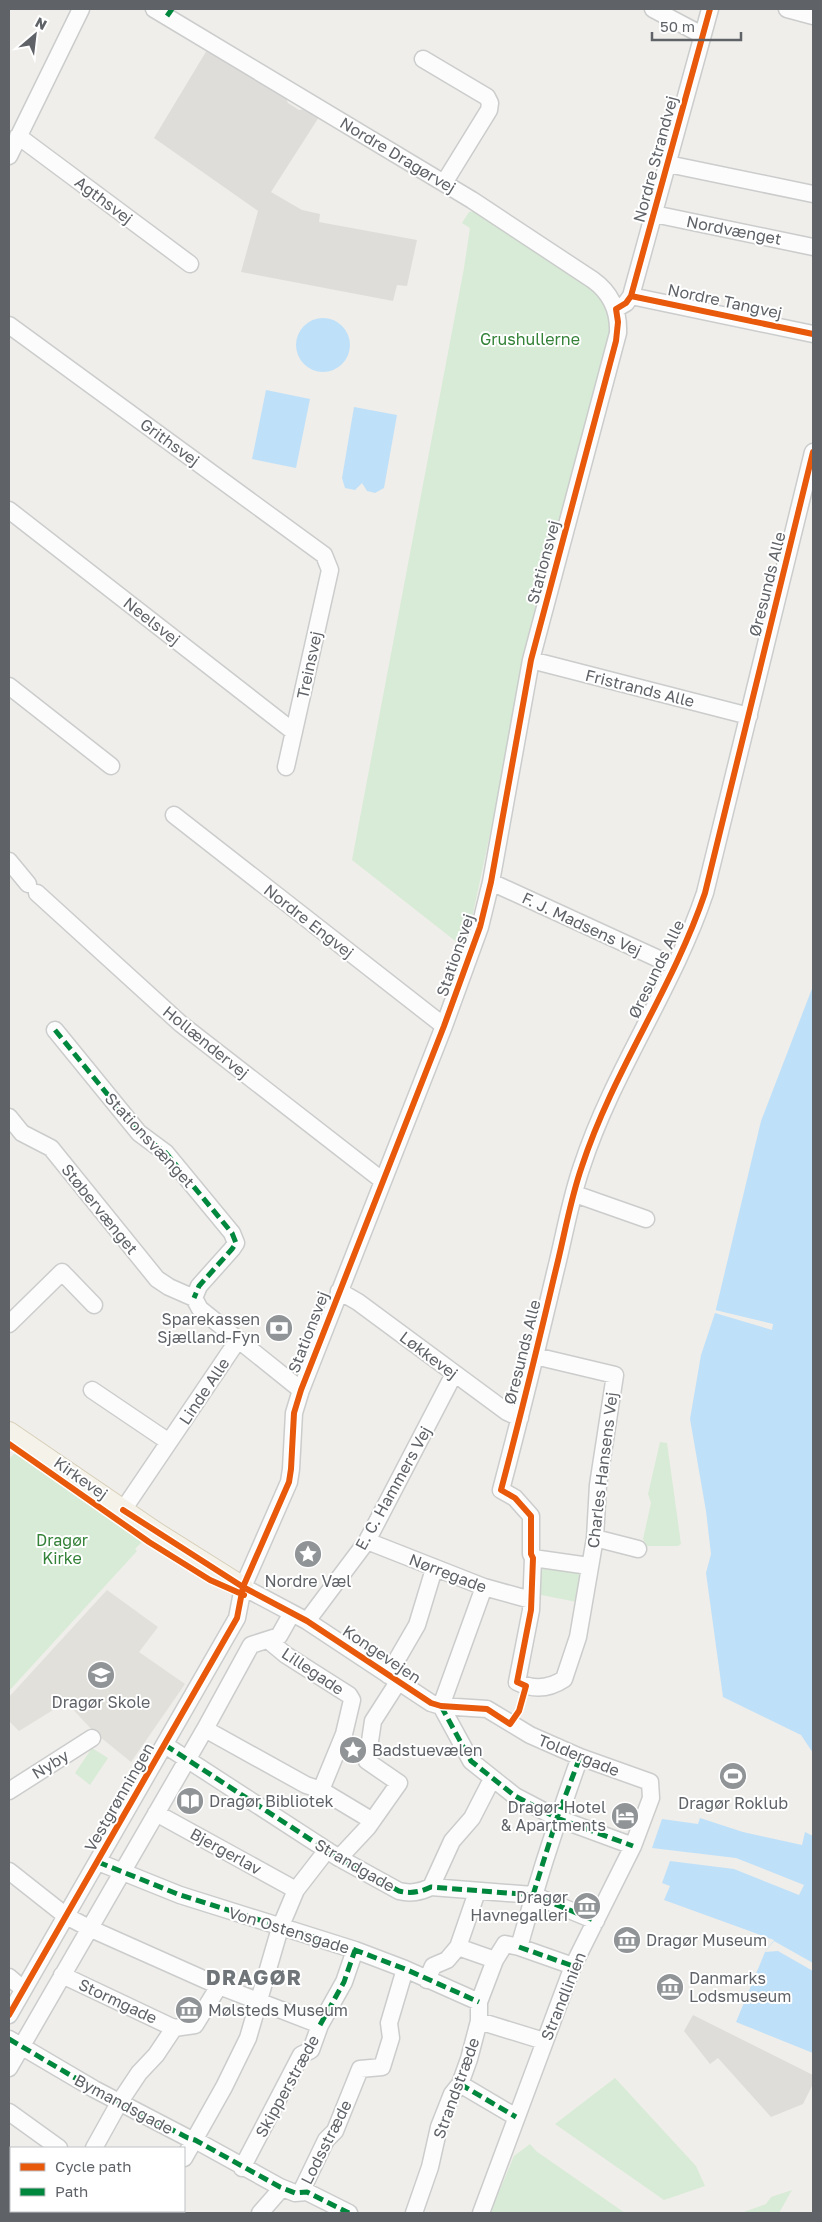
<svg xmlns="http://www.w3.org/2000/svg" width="822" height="2222" font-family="'Golos Text',sans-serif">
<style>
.industrial{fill:#dfddda}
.education{fill:#e2e0da}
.green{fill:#d8ebd6}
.water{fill:#bfe0f9}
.pier{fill:#efeeea}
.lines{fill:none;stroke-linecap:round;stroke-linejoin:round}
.minor-casing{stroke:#cbcccc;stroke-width:19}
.major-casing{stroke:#d7ceb8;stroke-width:22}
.minor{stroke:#fdfcfc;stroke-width:16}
.major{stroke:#f4f2e9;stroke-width:20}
.quiet{stroke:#00873e;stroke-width:5;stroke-dasharray:10 5;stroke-linecap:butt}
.cycleway-casing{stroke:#fff;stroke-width:9}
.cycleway{stroke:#e8590c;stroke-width:6}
.labels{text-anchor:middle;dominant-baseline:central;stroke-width:4;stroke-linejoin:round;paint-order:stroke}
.street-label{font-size:16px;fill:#5f6368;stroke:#fff}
.park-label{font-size:16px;fill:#348238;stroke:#fff}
.poi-label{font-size:16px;fill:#5f6368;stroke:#fff;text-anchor:start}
.district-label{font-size:21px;font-weight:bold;letter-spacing:1px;fill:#70757a;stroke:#fff}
</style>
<rect width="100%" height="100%" fill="#efeeea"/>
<path class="industrial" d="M207 50 285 96 288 103 299 110 306 109 319 117 271 192 302 210 320 214 319 222 417 240 407 286 397 285 393 301 241 272 258 211 154 138Z
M693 2015 813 2075V2084L803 2104 771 2117 718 2058 710 2064 684 2031Z"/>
<path class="education" d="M107 1590 158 1627 139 1652 185 1684 131 1762 94 1732 66 1702 19 1731 9 1721V1697Z"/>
<path class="green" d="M475 211 596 289 605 299 612 325 506 759 472 918 463 947 352 860 464 268 470 228 462 223 469 212Z
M660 1442 667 1443 681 1544 678 1546H647L643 1539 651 1503 648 1494Z
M15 1453 143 1541 135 1549 137 1551 9 1691V1459Z
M540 1566 581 1574 577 1602 536 1594Z
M92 1748 108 1758 90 1785 75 1773Z
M615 2078 696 2166 705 2186 664 2200 555 2124Z
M530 2144 536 2151 625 2213H490L514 2156Z
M792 2190 779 2213H741L766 2204 771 2197Z"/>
<path class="water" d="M296 345a27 27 0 1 1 54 0a27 27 0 1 1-54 0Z
M266 390 310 399 296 468 252 459Z
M354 407 397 415 384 488 375 493 367 491 362 483 355 490 345 488 342 478Z
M813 986V1753L801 1735 723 1697 706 1573 711 1554 706 1511 690 1419 701 1355 715 1313 761 1121Z
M700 1818 743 1832 802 1845 805 1832 813 1836V2053L736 2022 765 1952 774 1940 664 1900 670 1886 662 1883 670 1861 734 1869 799 1895 804 1885 736 1858 652 1848 662 1819 698 1824Z"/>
<path class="pier" d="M715 1310 773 1324 772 1330 715 1313Z
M774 1941 813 1963V1971L778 1951 765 1952Z"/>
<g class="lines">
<defs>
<path id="minor" d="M653 9 702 35
M787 9 813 16
M423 59 487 97 490 103 489 110 444 183
M18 136 190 264
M9 156 81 9
M668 164 813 194
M654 214 813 247
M631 296 813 334
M616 309 626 303 631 296 710 9
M9 325 324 555 330 570 286 767
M9 510 294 732
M531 660 749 716
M9 686 111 766
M174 815 444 1026
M9 861 28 884
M491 882 674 966
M37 893 181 1024 383 1181
M55 1030 139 1133 166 1153 232 1233 236 1243 232 1249 199 1286 194 1298
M9 1117 22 1133 51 1148 157 1279 169 1287 194 1298
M575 1194 646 1219
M339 1291 358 1302 507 1412 520 1418
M194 1298 200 1309 301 1390
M9 1324 62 1272 94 1305
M535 1356 615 1375 598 1485 595 1538 578 1637 564 1679C549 1689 533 1690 517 1682L531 1610 533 1558 531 1554V1516L515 1498 501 1490C520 1418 538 1345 555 1273 564 1238 570 1200 582 1166 613 1071 673 988 705 893L813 452
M92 1390 169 1442
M123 1510 238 1340
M595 1538 638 1549
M367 1541 484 1587 531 1600
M533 1558 589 1566
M243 1587 307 1621 431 1703 441 1706 487 1709 530 1735 580 1757 650 1782 651 1798 633 1846 573 1966 481 2213
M307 1621 367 1541 454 1374
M268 1640 286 1655 349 1695 352 1700 344 1734 321 1790 371 1820
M388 1675 417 1625 434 1569
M441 1706 471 1761 515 1796 557 1818 633 1846
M441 1706 484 1587
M205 1729 306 1785 321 1790
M165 1745 339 1858 399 1891C411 1894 420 1892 431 1887L533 1895 596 1921
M9 1791 92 1738
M156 1813 296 1890
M339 1858 368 1827 399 1783 367 1761 373 1721 398 1682
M98 1862 180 1895 355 1950 405 1969 479 2002
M9 1871 66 1916 89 1928 219 1986 320 2025
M431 1887 452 1841 472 1818 492 1779
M458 1947 495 1960
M519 1947 573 1966
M62 1975 174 2028
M9 1977 23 1989
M427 1980 433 1966 447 1960 458 1947 477 1892
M9 2015 237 1618 243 1587 289 1482 291 1469 294 1413 301 1390 444 1026 480 927 491 882 531 660 618 333C619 310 611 293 593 280L472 200 154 9
M479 2021 544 2041
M174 2028 195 2025 219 1986
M9 2039 94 2089 188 2138 195 2140 280 2187 295 2193 307 2192 349 2213
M9 2068 205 1729 251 1645 279 1636 292 1613
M460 2084 516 2117
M9 2112 59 2148
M94 2148 119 2103 139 2073 156 2055 174 2028
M184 2158 224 2087 248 2038 280 1928 296 1890 327 1850
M242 2168 301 2055 311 2050 320 2025 344 1982 355 1950
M301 2192 326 2140 335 2131 360 2069 382 2067 391 2038 389 2023 405 1969
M145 2211 149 2213
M102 2213 103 2211
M260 2213 282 2188
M414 2213 430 2167 439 2127 452 2094 460 2084 469 2059 479 2021V2002L495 1960 505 1944 519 1947C537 1883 557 1820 580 1757"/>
<path id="major" d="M9 1432 157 1533 243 1587"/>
</defs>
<use href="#minor" class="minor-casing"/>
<use href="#major" class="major-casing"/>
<use href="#minor" class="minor"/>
<use href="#major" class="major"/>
<path class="quiet" d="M167 16 172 9
M55 1030 139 1133 166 1153 232 1233 236 1243 232 1249 199 1286 194 1298
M441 1706 471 1761 515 1796 557 1818 633 1846
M165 1745 339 1858 399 1891C411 1894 420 1892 431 1887L533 1895 596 1921
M98 1862 180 1895 355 1950 405 1969 479 2002
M533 1895 557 1818 580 1757
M519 1947 573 1966
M320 2025 344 1982 355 1950
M9 2039 94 2089 188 2138 195 2140 280 2187 295 2193 307 2192 349 2213
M460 2084 516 2117"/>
<defs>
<path id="cycleway" d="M631 296 813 334
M9 1444 149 1542 210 1580 244 1595
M123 1510 243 1587 307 1621 431 1703 441 1706 487 1709 510 1724 519 1711 526 1686 517 1682 531 1610 533 1558 531 1554V1516L515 1498 501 1490C520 1418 538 1345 555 1273 564 1238 570 1200 582 1166 613 1071 673 988 705 893L813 452
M9 2015 237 1618 243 1587 289 1482 291 1469 294 1413 301 1390 444 1026 480 927 491 882 531 660 616 341 618 322 616 309 626 303 631 296 710 9"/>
</defs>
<use href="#cycleway" class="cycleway-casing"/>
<use href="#cycleway" class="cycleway"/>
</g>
<defs>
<symbol id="bank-disc" viewBox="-11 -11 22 22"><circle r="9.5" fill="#919496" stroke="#fff"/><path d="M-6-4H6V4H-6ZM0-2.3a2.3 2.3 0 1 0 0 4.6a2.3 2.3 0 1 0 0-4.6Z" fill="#fff"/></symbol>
<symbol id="sight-disc" viewBox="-11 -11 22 22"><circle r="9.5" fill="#919496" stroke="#fff"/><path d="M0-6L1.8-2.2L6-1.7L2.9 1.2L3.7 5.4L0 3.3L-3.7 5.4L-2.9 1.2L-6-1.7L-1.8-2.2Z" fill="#fff"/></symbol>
<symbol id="school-disc" viewBox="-11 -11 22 22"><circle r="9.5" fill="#919496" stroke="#fff"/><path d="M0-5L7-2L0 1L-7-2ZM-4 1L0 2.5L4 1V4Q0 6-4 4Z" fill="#fff"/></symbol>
<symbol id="stadium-disc" viewBox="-11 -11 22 22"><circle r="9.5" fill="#919496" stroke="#fff"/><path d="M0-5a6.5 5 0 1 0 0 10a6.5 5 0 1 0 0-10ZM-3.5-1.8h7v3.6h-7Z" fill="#fff"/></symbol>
<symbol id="library-disc" viewBox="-11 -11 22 22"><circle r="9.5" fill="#919496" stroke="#fff"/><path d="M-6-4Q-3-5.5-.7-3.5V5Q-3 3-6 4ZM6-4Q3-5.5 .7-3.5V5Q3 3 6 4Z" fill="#fff"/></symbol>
<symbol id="hotel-disc" viewBox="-11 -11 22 22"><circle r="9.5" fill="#919496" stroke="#fff"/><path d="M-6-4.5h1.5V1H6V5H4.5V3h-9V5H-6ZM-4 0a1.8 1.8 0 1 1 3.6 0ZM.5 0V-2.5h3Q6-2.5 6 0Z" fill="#fff"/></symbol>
<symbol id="museum-disc" viewBox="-11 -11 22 22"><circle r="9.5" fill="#919496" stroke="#fff"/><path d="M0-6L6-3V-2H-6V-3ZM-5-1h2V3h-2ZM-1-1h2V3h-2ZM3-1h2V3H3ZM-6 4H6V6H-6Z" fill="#fff"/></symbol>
</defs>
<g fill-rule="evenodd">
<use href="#bank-disc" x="263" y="1312" width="32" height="32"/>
<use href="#sight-disc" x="292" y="1538" width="32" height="32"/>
<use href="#school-disc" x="85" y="1659" width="32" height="32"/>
<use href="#sight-disc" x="337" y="1734" width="32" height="32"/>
<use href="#stadium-disc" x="717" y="1760" width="32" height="32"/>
<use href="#library-disc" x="174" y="1785" width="32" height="32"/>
<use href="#hotel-disc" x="609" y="1800" width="32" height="32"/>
<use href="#museum-disc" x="571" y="1890" width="32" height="32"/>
<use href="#museum-disc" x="611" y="1924" width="32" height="32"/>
<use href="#museum-disc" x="654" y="1971" width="32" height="32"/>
<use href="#museum-disc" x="173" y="1994" width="32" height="32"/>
</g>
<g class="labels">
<g class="street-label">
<text transform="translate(398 155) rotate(31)">Nordre Dragørvej</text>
<text transform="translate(655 159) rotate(-75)">Nordre Strandvej</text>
<text transform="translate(104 200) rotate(37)">Agthsvej</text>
<text transform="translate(734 230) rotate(11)">Nordvænget</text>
<text transform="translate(725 301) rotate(12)">Nordre Tangvej</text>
<text transform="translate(170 442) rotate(36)">Grithsvej</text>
<text transform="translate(543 562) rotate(-75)">Stationsvej</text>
<text transform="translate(767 584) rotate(-76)">Øresunds Alle</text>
<text transform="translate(152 621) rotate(38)">Neelsvej</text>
<text transform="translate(309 665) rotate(-78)">Treinsvej</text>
<text transform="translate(640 688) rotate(14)">Fristrands Alle</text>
<text transform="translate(309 921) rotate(38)">Nordre Engvej</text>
<text transform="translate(582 924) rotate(25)">F. J. Madsens Vej</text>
<text transform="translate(455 955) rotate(-71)">Stationsvej</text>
<text transform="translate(656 969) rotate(-64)">Øresunds Alle</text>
<text transform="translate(206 1042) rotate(39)">Hollændervej</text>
<text transform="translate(150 1140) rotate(47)">Stationsvænget</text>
<text transform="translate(100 1209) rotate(51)">Støbervænget</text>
<text transform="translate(308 1332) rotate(-69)">Stationsvej</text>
<text transform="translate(522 1352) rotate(-76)">Øresunds Alle</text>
<text transform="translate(429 1355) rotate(37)">Løkkevej</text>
<text transform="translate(204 1391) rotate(-56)">Linde Alle</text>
<text transform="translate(602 1470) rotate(-83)">Charles Hansens Vej</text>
<text transform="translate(81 1478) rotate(35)">Kirkevej</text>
<text transform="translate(393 1488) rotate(-61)">E. C. Hammers Vej</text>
<text transform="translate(448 1573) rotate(21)">Nørregade</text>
<text transform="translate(382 1654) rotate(34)">Kongevejen</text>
<text transform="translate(313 1671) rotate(34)">Lillegade</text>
<text transform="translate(579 1755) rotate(22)">Toldergade</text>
<text transform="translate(50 1764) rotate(-32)">Nyby</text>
<text transform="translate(119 1797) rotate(-60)">Vestgrønningen</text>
<text transform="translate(226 1851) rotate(29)">Bjergerlav</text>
<text transform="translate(355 1865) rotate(30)">Strandgade</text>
<text transform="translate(289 1930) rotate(17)">Von Ostensgade</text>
<text transform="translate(563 1996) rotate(-68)">Strandlinien</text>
<text transform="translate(118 2001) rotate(25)">Stormgade</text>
<text transform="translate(287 2086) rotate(-61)">Skipperstræde</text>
<text transform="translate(456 2088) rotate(-70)">Strandstræde</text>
<text transform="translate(124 2104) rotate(28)">Bymandsgade</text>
<text transform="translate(326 2142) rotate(-63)">Lodsstræde</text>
</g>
<g class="park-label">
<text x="530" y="339">Grushullerne</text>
<text x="62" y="1540">Dragør<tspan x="62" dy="18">Kirke</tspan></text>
</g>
<g class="poi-label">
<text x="260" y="1319" text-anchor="end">Sparekassen<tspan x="260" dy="18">Sjælland-Fyn</tspan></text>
<text x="308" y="1581" text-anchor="middle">Nordre Væl</text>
<text x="101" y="1702" text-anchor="middle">Dragør Skole</text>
<text x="372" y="1750">Badstuevælen</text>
<text x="209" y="1801">Dragør Bibliotek</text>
<text x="733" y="1803" text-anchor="middle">Dragør Roklub</text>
<text x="606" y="1807" text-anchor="end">Dragør Hotel<tspan x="606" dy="18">&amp; Apartments</tspan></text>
<text x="568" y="1897" text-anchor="end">Dragør<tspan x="568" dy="18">Havnegalleri</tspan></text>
<text x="646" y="1940">Dragør Museum</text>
<text x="689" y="1978">Danmarks<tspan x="689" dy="18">Lodsmuseum</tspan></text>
<text x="208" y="2010">Mølsteds Museum</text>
</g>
<g class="district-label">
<text x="254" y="1977">DRAGØR</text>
</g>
</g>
<rect width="822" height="2222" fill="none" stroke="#5f6368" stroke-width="20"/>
<rect x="10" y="2147" width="175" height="65" fill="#ffffff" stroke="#bfc1c3"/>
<rect x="20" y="2163" width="25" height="8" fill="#e8590c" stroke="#bfc1c3"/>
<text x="55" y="2172" font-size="15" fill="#5f6368">Cycle path</text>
<rect x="20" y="2188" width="25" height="8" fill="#00873e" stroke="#bfc1c3"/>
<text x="55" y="2197" font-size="15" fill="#5f6368">Path</text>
<g transform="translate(35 35) rotate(28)" stroke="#ffffff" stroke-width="4" paint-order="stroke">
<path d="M0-4L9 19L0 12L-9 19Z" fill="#5f6368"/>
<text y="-8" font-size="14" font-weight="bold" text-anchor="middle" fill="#5f6368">N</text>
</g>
<path d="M652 32v8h89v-8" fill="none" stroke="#5f6368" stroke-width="2.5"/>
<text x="660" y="32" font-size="15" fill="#5f6368" stroke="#ffffff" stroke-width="4" paint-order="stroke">50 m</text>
</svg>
